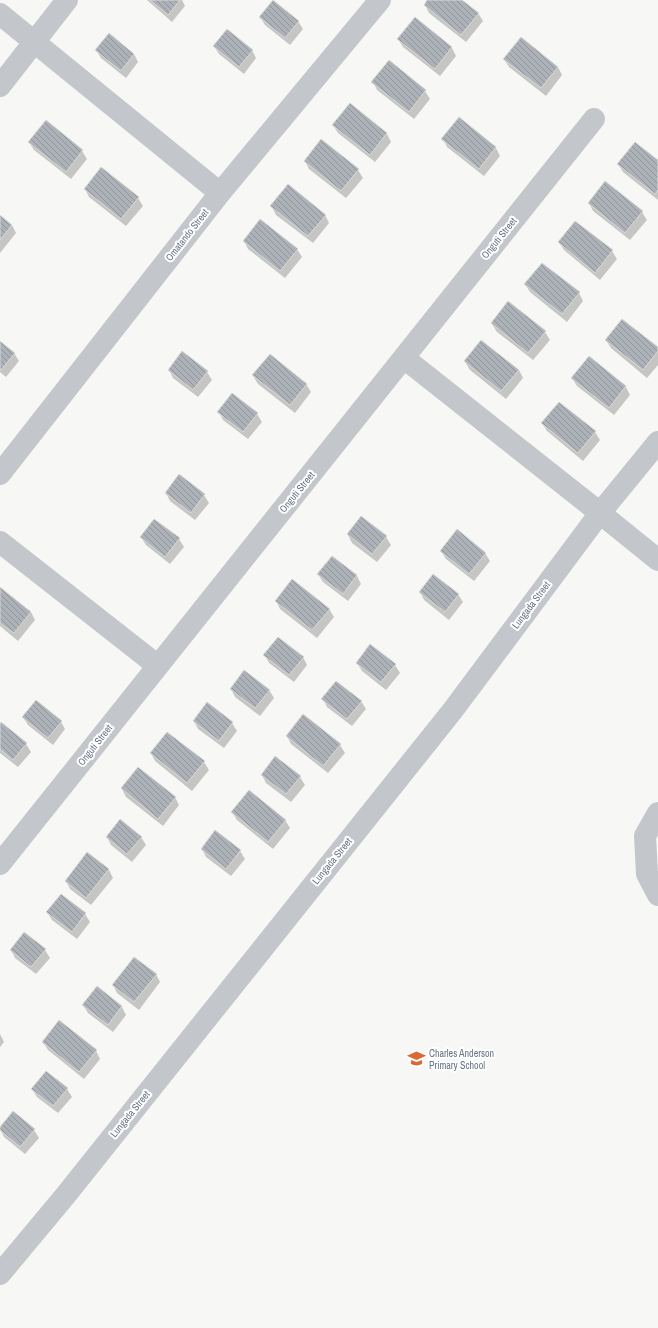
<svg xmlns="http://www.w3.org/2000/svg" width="658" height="1328" font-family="'Archivo Narrow',sans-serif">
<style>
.shadow{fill:#0003}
.building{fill:url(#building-back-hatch);stroke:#d9d9d7}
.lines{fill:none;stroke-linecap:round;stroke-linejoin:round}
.minor{stroke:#c3c6ca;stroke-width:22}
.labels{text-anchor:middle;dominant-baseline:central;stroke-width:4;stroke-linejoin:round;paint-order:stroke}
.street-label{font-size:10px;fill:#687584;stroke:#fff}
.poi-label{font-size:10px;fill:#687584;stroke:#fff;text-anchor:start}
</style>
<defs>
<pattern id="building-back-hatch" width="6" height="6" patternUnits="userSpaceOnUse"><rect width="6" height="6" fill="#acb2b8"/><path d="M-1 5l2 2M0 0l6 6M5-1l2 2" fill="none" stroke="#90959b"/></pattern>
</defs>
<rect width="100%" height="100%" fill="#f7f8f5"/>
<path class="shadow" d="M147 0H182L185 6 172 22Z
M429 0H461L478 13 483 21 466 42 429 13 425 5Z
M260 17 298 21 303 29 290 45 265 25Z
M415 19 452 48 456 56 440 76 403 47 398 39Z
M109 34 134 54 138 62 126 78 101 58 96 50Z
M214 46 252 50 256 58 244 74 219 54Z
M504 59 558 67 562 75 546 96 509 67Z
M389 62 425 91 430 99 414 119 377 90 373 82Z
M350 105 387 134 391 142 375 162 338 133 333 125Z
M459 119 496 148 500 156 484 176 447 147 443 139Z
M29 142 82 151 87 159 71 179 34 150Z
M305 161 358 170 363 178 346 198 309 169Z
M658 162V200L623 172 618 164Z
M85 189 138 198 143 206 126 226 89 197Z
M589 203 642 212 647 220 630 240 593 211Z
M272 207 325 215 329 223 313 243 276 215Z
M0 216 12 225 16 233 0 253Z
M576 222 612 251 617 259 600 280 564 250 559 242Z
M244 241 297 249 302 257 285 278 248 249Z
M525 284 579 293 583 301 567 322 530 292Z
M492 324 545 332 550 340 533 360 497 332Z
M606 340 658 348V365L647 378 611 348Z
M0 342 14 353 19 361 6 377 0 372Z
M589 357 626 387 630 395 614 415 577 386 572 378Z
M465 362 519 370 523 378 506 399 470 370Z
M169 370 207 372 212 380 198 397 173 378Z
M253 376 306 384 311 392 295 413 258 384Z
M559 403 595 432 600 440 583 461 547 431 542 423Z
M219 412 257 414 262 422 248 439 223 420Z
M166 493 204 495 209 503 195 520 170 501Z
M154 520 179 539 184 547 170 564 146 545 141 537Z
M348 535 386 537 391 545 377 562 352 543Z
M441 551 485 553 490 561 474 581 446 559Z
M332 557 357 576 361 584 348 601 323 582 318 574Z
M0 588 31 612 35 620 18 641 0 626Z
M420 592 458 594 463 602 449 620 424 600Z
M276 601 329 609 334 617 317 638 280 609Z
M265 655 303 657 307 665 294 682 269 663Z
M357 663 395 665 400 673 386 690 362 671Z
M231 689 269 690 274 698 260 716 235 697Z
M323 699 361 701 366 709 352 726 327 707Z
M23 717 61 722 65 729 53 745 28 725Z
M194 721 232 723 237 731 224 748 198 729Z
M0 725 26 744 31 752 18 767 0 753Z
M287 736 340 745 345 753 328 773 291 744Z
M151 753 204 762 209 770 192 791 155 761Z
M262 775 300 777 305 785 291 802 266 783Z
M122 789 175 797 179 805 163 826 126 797Z
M232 812 285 820 290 828 273 849 237 820Z
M107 837H141L146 845 132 862 111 845Z
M202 849 240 851 245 859 231 876 206 857Z
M88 853 109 870 113 878 91 905 70 889 66 881Z
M61 895 85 914 90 922 77 939 52 920 47 912Z
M11 950H45L50 958 36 974 15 958Z
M156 974 160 982 139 1010 117 993 113 985Z
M97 988 122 1007 126 1015 113 1032 88 1013 83 1005Z
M0 1034 4 1042 0 1047Z
M43 1042 96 1051 100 1059 84 1079 48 1050Z
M32 1089H67L72 1097 58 1113 37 1097Z
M0 1129 34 1130 39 1138 25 1154 4 1137Z"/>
<path class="building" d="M150 0H180L168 15Z
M273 0 299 21 285 38 259 17Z
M427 0H462L479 13 461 35 424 5Z
M415 17 452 47 435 69 397 39Z
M227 29 253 50 239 67 213 46Z
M109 33 134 54 121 71 95 50Z
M521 37 558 67 541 88 503 59Z
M389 60 426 90 409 112 371 82Z
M350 103 387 133 370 155 332 125Z
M459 117 496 147 479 169 441 139Z
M46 120 83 150 66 172 28 142Z
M321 139 359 169 341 191 304 161Z
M635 142 658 160V190L655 194 617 164Z
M101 167 139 197 121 219 84 189Z
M605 181 643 211 625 233 588 203Z
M288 184 326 215 308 236 270 206Z
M0 215 12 225 0 240Z
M260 219 298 249 280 271 243 241Z
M575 221 613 250 595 273 558 242Z
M542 263 580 292 562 314 524 284Z
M508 301 546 331 528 353 491 323Z
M622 319 658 347V351L643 370 605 340Z
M481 340 519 370 501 391 464 361Z
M0 341 15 353 1 370 0 369Z
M182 351 208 371 193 390 168 370Z
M270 354 307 384 290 405 252 375Z
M589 356 626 386 609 408 571 378Z
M232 393 258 413 243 432 217 412Z
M559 402 596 431 578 453 541 423Z
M179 474 205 494 191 513 165 493Z
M361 516 387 536 372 554 347 534Z
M154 519 180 538 165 557 140 537Z
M457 529 486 553 469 574 440 551Z
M332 556 357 575 343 594 317 574Z
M433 574 459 594 445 612 419 592Z
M292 579 330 609 312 630 275 601Z
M0 587 31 612 14 633 0 623Z
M278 637 304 657 289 675 263 655Z
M370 644 396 664 381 682 356 663Z
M244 670 270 690 255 708 230 689Z
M336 681 362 701 347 719 321 699Z
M36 700 62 721 48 738 22 717Z
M207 702 233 722 219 741 193 721Z
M303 714 341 744 323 766 286 736Z
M1 722 27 743 13 760 0 749V724Z
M167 732 205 761 187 783 150 753Z
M275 756 301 776 286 794 261 775Z
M138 767 176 797 158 819 121 788Z
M249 790 286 820 268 842 231 812Z
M120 819 142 837 127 854 106 837Z
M215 830 241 850 226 869 201 849Z
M87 852 109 869 86 898 65 881Z
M61 894 86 913 72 932 46 912Z
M24 932 46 949 31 967 10 950Z
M134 957 157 974 134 1002 112 985Z
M97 986 122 1006 108 1025 82 1005Z
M59 1020 97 1050 79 1072 42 1042Z
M46 1071 68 1088 53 1106 31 1089Z
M13 1111 35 1129 20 1147 0 1130V1127Z"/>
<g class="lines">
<path class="minor" d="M0 14 220 193
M0 86 67 0
M404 358 600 513 658 560
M0 474 220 193 380 0
M0 542 158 666
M658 813 645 836 647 874 658 895
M0 864 594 119
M0 1274 65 1196 453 710 600 513 658 442"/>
</g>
<defs>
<symbol id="school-bare" viewBox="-9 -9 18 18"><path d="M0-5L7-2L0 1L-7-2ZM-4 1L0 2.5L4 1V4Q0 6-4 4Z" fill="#d96a33" stroke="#fff" stroke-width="2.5" paint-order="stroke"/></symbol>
</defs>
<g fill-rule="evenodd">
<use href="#school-bare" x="404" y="1046" width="25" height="25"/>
</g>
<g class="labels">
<g class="street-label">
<text transform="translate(187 235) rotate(-52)">Omatando Street</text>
<text transform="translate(499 238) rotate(-51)">Onguti Street</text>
<text transform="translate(297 492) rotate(-51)">Onguti Street</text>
<text transform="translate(531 605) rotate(-53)">Lungada Street</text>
<text transform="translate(95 745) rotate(-52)">Onguti Street</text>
<text transform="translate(332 861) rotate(-51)">Lungada Street</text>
<text transform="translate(130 1114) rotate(-51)">Lungada Street</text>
</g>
<g class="poi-label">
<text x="429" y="1053">Charles Anderson<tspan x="429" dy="12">Primary School</tspan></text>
</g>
</g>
</svg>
